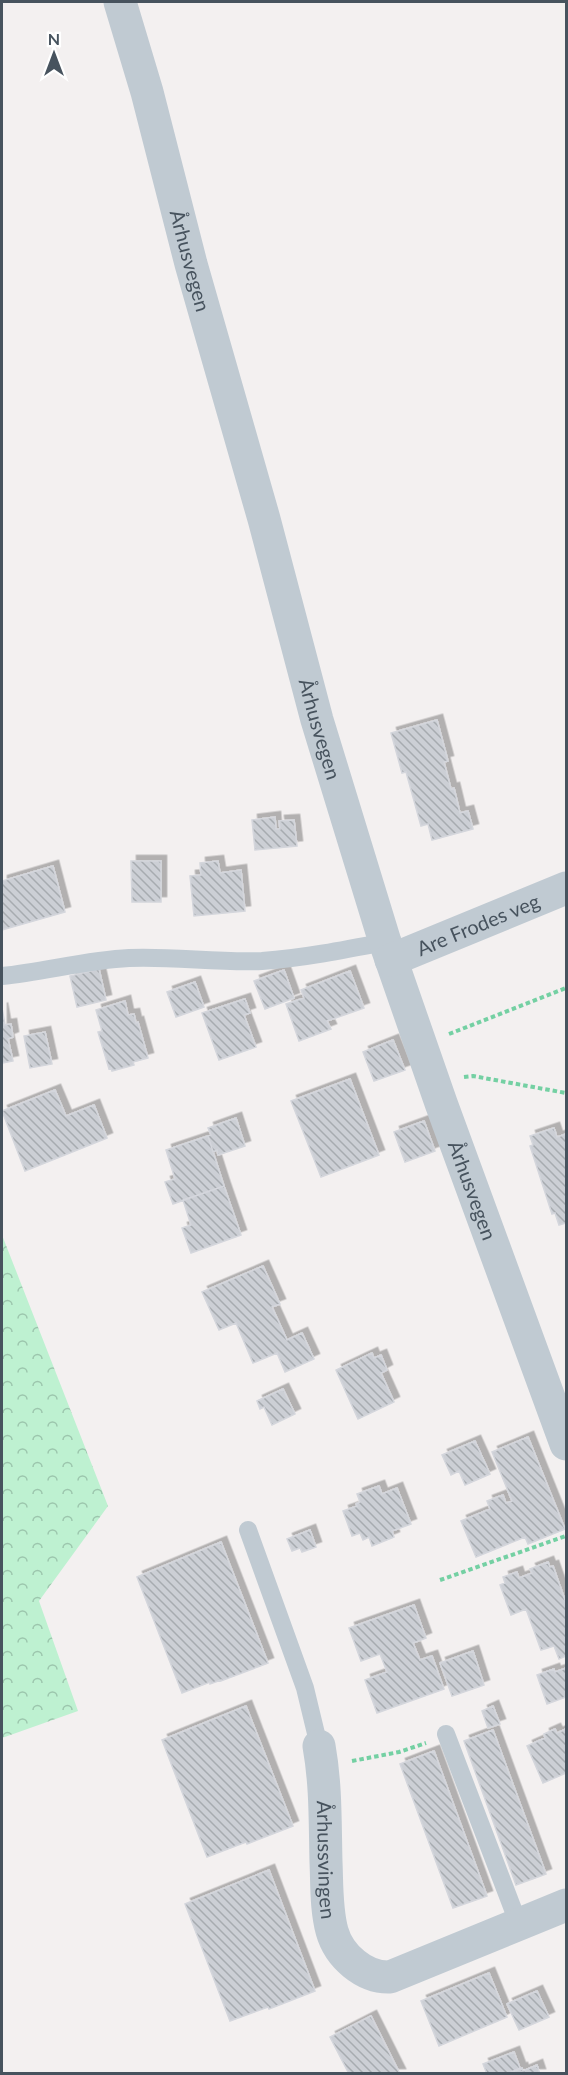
<svg xmlns="http://www.w3.org/2000/svg" width="568" height="2075" font-family="Lato,sans-serif">
<style>
.forest{fill:url(#forest-crowns)}
.building{fill:url(#building-back-hatch);stroke:#d4d6dc;stroke-width:1.5;filter:url(#shadow)}
.lines{fill:none;stroke-linecap:round;stroke-linejoin:round}
.path{stroke:#74d0a3;stroke-width:4;stroke-dasharray:4.5 3;stroke-linecap:butt}
.service{stroke:#c0cad2;stroke-width:18}
.minor{stroke:#c0cad2;stroke-width:33}
.tertiary{stroke:#c0cad2;stroke-width:33}
.labels{text-anchor:middle;dominant-baseline:central;stroke-width:4.5;stroke-linejoin:round;paint-order:stroke}
.street-label{font-size:20px;fill:#47535e;stroke:#fff}
</style>
<defs>
<pattern id="forest-crowns" width="20" height="18" patternUnits="userSpaceOnUse" patternTransform="scale(1.5)"><rect width="20" height="18" fill="#bef1d1"/><path d="M2 6a3 3 0 1 1 6 0M12 15a3 3 0 1 1 6 0" fill="none" stroke="#9cc6ad"/></pattern>
<pattern id="building-back-hatch" width="6" height="6" patternUnits="userSpaceOnUse" patternTransform="scale(1.5)"><rect width="6" height="6" fill="#cccfd5"/><path d="M-1 5l2 2M0 0l6 6M5-1l2 2" fill="none" stroke="#a7abb0"/></pattern>
<filter id="shadow"><feDropShadow dx="5.5" dy="-5.5" stdDeviation="0" flood-color="#0004"/></filter>
</defs>
<rect width="100%" height="100%" fill="#f3f0f0"/>
<path class="forest" d="M2 1235 108 1506 39 1601 78 1711 2 1738Z"/>
<path class="building" d="M437 720 448 761 444 762 451 789 454 788 460 813 468 811 473 829 432 840 428 824 421 826 406 772 402 773 391 733Z
M275 817 276 829H280L279 821 294 820 297 846 255 850 252 820Z
M131 861H161V902H132Z
M218 861 220 873 241 870 245 911 194 916 190 876 201 875 200 863Z
M53 866 65 912 2 930V881Z
M99 969 106 1000 77 1007 70 976Z
M284 970 294 998 265 1009 254 981Z
M350 971 364 1008 327 1021 331 1029 299 1041 286 1004 304 998 301 990Z
M195 982 204 1007 176 1017 167 992Z
M245 999 250 1013 244 1015 256 1047 219 1060 202 1013Z
M125 1001 128 1015 134 1014 136 1023 138 1022 148 1058 133 1062 134 1065 112 1071 111 1068 109 1069 98 1032 102 1031 96 1010Z
M2 1008 5 1025 11 1024 13 1037 8 1039 13 1061 2 1063Z
M45 1032 52 1064 30 1068 24 1036Z
M393 1040 405 1070 374 1081 363 1052Z
M350 1079 379 1155 321 1177 291 1101Z
M55 1090 66 1116 94 1105 107 1138 25 1171 2 1111Z
M236 1118 245 1146 218 1155 217 1150 213 1152 208 1136 211 1135 208 1128Z
M424 1121 435 1151 405 1162 394 1132Z
M554 1128 557 1137 566 1134V1223L559 1225 555 1213 552 1214 530 1146 533 1145 530 1136Z
M208 1136 224 1186 173 1204 165 1182 175 1179 166 1150Z
M224 1186 241 1235 191 1253 182 1228 191 1225 183 1200Z
M263 1266 280 1304 272 1307 287 1340 302 1333 314 1359 285 1372 277 1353 253 1363 236 1323 219 1330 202 1292Z
M372 1353 374 1358 381 1355 387 1370 381 1373 394 1402 358 1419 336 1370Z
M283 1389 295 1414 272 1425 264 1407 260 1409 257 1401Z
M528 1437 565 1529 528 1544 525 1537 476 1557 461 1521 490 1509 487 1501 503 1495 506 1503 512 1501 492 1452Z
M475 1441 490 1474 465 1485 459 1471 451 1475 442 1455Z
M379 1486 382 1494 397 1488 411 1524 392 1531 394 1537 372 1546 369 1537 363 1540 360 1533 352 1536 343 1511 357 1506 356 1504 360 1502 357 1494Z
M310 1530 316 1547 302 1552 300 1548 292 1551 287 1539Z
M221 1542 268 1663 221 1681V1680L210 1684V1682L182 1693 137 1577Z
M548 1562 550 1567 553 1566 566 1603V1656L559 1659 554 1646 541 1650 526 1609 511 1615 500 1585 505 1583 503 1577 517 1572 519 1578 532 1573 530 1569Z
M414 1605 426 1638 413 1643 420 1660 432 1656 444 1689 377 1713 365 1680 387 1672 380 1654 361 1661 349 1628Z
M473 1651 484 1685 452 1696 440 1663Z
M566 1668V1697L547 1704 537 1675 554 1669 555 1672Z
M246 1706 293 1826 247 1844 246 1842 207 1857 162 1740Z
M493 1706 500 1724 488 1728 482 1711Z
M555 1729 557 1733 566 1729V1773L543 1783 527 1746 545 1738 544 1734Z
M493 1730 546 1874 516 1885 464 1741Z
M434 1751 487 1896 453 1908 400 1764Z
M269 1870 315 1991 269 2009 268 2007 230 2021 185 1904Z
M489 1973 507 2017 439 2046 421 2001Z
M537 1991 549 2017 519 2030 507 2004Z
M371 2016 400 2074H349L330 2037Z
M514 2052 520 2068 507 2074H487L483 2064Z
M537 2065 540 2074H509L522 2068 523 2071Z"/>
<g class="lines">
<path class="path" d="M449 1034 566 988
M464 1077 473 1076 566 1093
M440 1580 566 1536
M352 1761 399 1752 426 1743"/>
<path class="service" d="M2 976C44 972 86 960 129 958 173 956 218 963 262 961 303 958 344 950 385 942
M248 1530 305 1688 319 1746
M446 1734 519 1925"/>
<path class="minor" id="s1" d="M319 1746C326 1785 325 1823 326 1862 327 1884 326 1909 332 1931 339 1956 364 1978 390 1977L566 1905"/>
<g class="tertiary">
<path id="s2" d="M120 2 147 92 191 264 264 519 317 720 385 942 441 1103 566 1444"/>
<path id="s3" d="M391 960 566 888"/>
</g>
</g>
<g class="labels">
<g class="street-label">
<text stroke="none"><textPath href="#s2" startOffset="268">Århusvegen</textPath></text>
<text stroke="none"><textPath href="#s2" startOffset="754">Århusvegen</textPath></text>
<text stroke="none"><textPath href="#s3" startOffset="94">Are Frodes veg</textPath></text>
<text stroke="none"><textPath href="#s2" startOffset="1240">Århusvegen</textPath></text>
<text stroke="none"><textPath href="#s1" startOffset="114">Århussvingen</textPath></text>
</g>
</g>
<rect width="568" height="2075" fill="none" stroke="#47535e" stroke-width="6"/>
<g transform="translate(54 54)" stroke="#ffffff" stroke-width="4.5" paint-order="stroke">
<path d="M0-4.5L10 22L0 15L-10 22Z" fill="#47535e"/>
<text y="-9" font-size="16" font-weight="bold" text-anchor="middle" fill="#47535e">N</text>
</g>
</svg>
